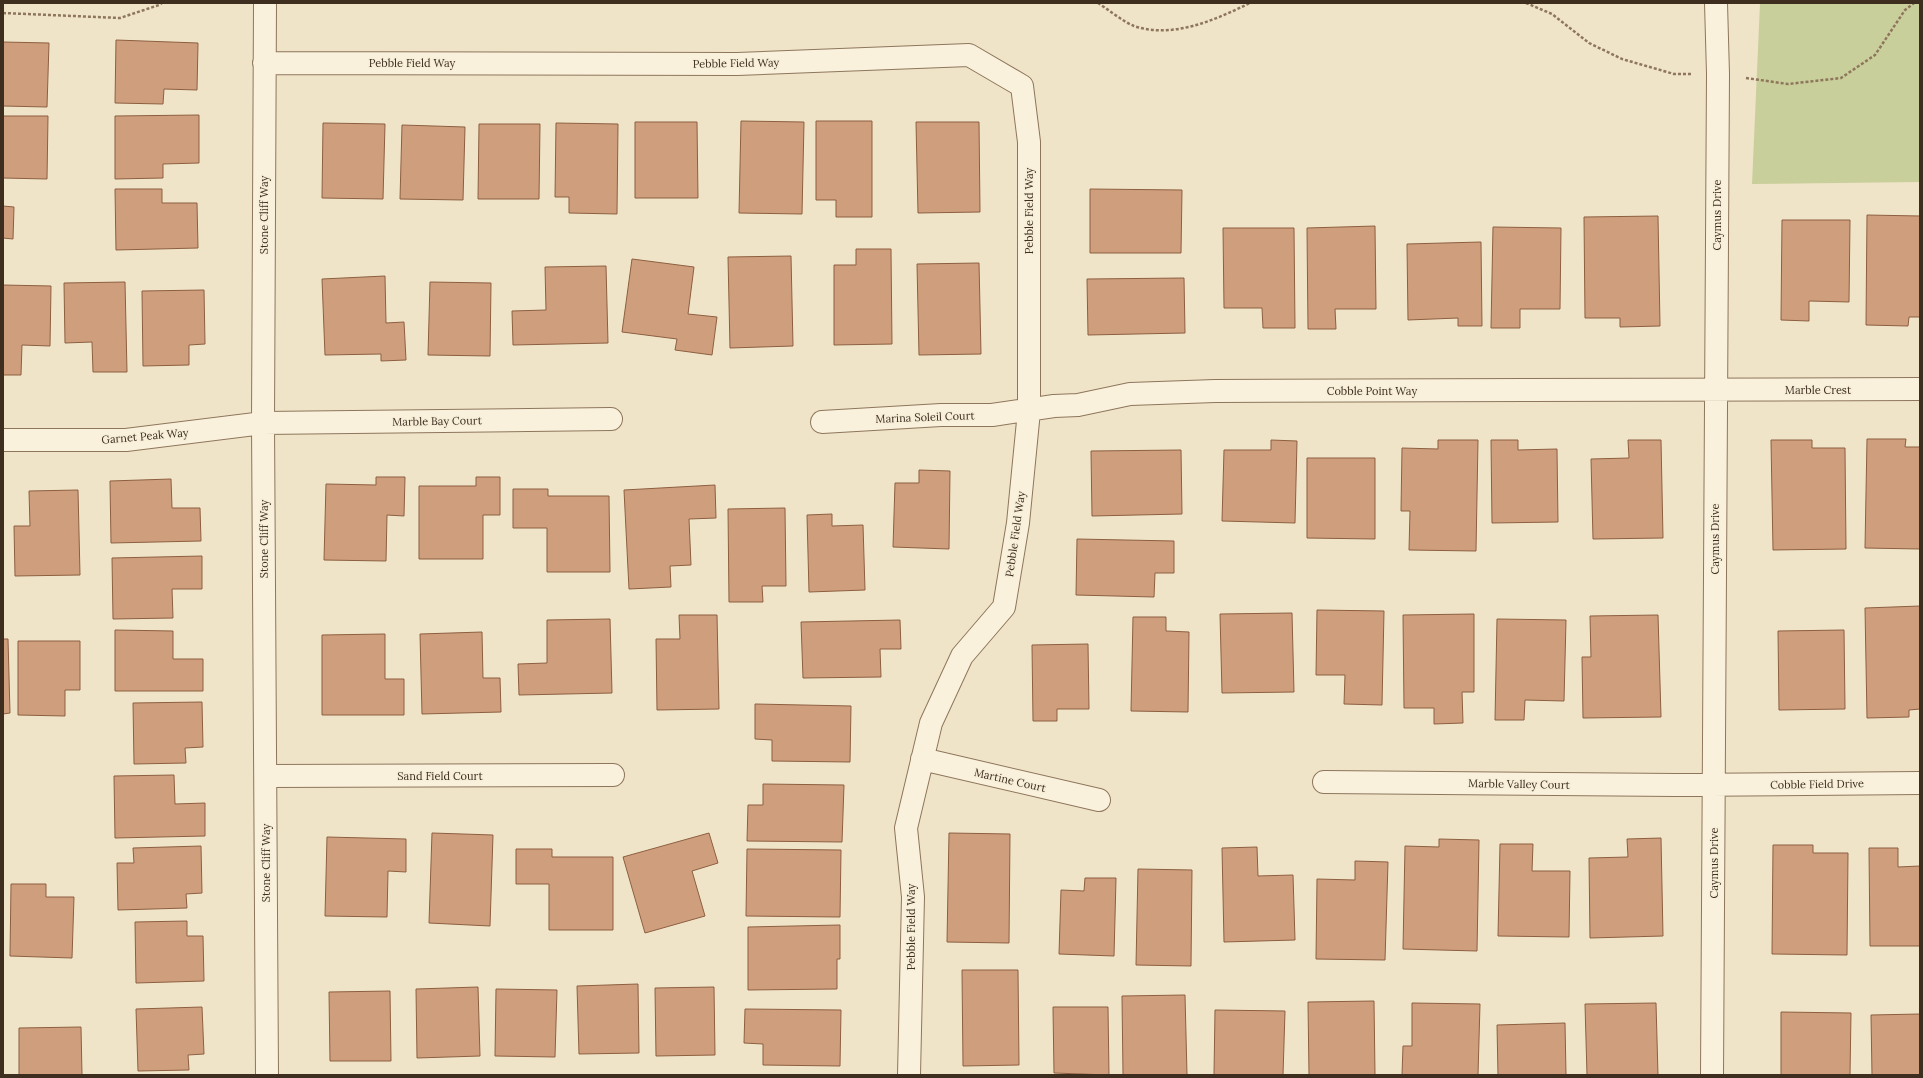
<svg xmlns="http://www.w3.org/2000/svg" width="1923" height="1078" font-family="Lora,serif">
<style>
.green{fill:#c9cf9b}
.building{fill:#cf9f7d;stroke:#8d5f41}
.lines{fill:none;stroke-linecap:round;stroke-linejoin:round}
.street-casing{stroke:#8d765c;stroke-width:24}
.path{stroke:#8d765c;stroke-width:2.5;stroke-dasharray:3 2;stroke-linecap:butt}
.street{stroke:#faf1dc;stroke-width:22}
.labels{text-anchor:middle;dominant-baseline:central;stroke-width:3;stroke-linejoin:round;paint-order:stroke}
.street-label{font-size:11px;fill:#3d2e20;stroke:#f7eed8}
</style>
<rect width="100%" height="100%" fill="#f0e4c8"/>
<path class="green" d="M1760 3H1920V182L1752 184Z"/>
<path class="building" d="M116 40 198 43 197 90 164 89 163 104 115 103Z
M3 42 49 43 47 107 3 106Z
M199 115V163L163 164V178L115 179V116Z
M3 116H48L47 179 3 178Z
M741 121 804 122 802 214 739 213Z
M816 121H872V217H836V200H816Z
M635 122H697L698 198H635Z
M916 122H979L980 212 918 213Z
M323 123 385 124 383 199 322 198Z
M556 123 618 124 617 214 569 213V197H555Z
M479 124H540L539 199H478Z
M402 125 465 127 463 200 400 199Z
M115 189H162V203H197L198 248 116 250Z
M1090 189 1182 190 1181 253H1090Z
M3 206 14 207 13 239 3 238Z
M1867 215 1920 216V317H1909L1908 326 1866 325Z
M1658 216 1660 326 1620 327V318H1585L1584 217Z
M1782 220H1850L1849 302 1809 301V321L1781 320Z
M1375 226 1376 309H1335L1336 329H1308L1307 228Z
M1493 227 1561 228 1560 309H1520V328H1491Z
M1223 228H1294L1295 328H1263L1262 308H1224Z
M1481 242 1482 326H1458V318L1408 320 1407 244Z
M856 249H891L892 344 834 345V265H856Z
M791 256 793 346 730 348 728 257Z
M632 259 694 267 688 314 717 317 712 355 675 350 677 339 622 332Z
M979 263 981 354 919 355 917 264Z
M606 266 608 343 513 345 512 311 546 310 545 267Z
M385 276 386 323 404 322 406 360 381 361V354L325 355 322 279Z
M1184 278 1185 333 1088 335 1087 279Z
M125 282 127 372H93L92 342 65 343 64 283Z
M430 282 491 283 490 356 428 355Z
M3 285 51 286 50 346 22 345 21 375H3Z
M204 290 205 344 189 345V365L143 366 142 291Z
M1867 439H1906L1905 447H1920V549L1865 548Z
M1271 440 1297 441 1295 523 1222 521 1224 450H1271Z
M1438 440H1478L1476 551 1409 550 1410 511H1401L1402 448 1438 449Z
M1491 440H1518V450L1557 449 1558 522 1492 523Z
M1628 440H1661L1663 538 1593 539 1591 459 1629 458Z
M1771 440H1812V448H1845L1846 549 1773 550Z
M1181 450 1182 514 1092 516 1091 451Z
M1307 458H1375V539L1307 538Z
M919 470 950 471 949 549 893 547 895 483H919Z
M376 477H405L404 516 387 515 386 561 324 560 326 484 376 485Z
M476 477H500V515H483V559H419V486H476Z
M171 479 172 508H200L201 541 111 543 110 481Z
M715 485 716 518 689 519 691 565 670 566 671 587 629 589 624 490Z
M513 489H548V496H609L610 572H547V528H513Z
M78 490 80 575 15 576 14 526H30L29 491Z
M785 508 786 586H762L763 602H729L728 509Z
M832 514V526L863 525 865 590 809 592 807 515Z
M1077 539 1174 541V573H1155L1154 597 1076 595Z
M202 556V589H172L173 618 113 619 112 558Z
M1920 606V709L1909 710V717L1867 718 1865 608Z
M1317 610 1384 611 1382 705 1344 704 1345 675H1316Z
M1292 613 1294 692 1222 693 1220 614Z
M1474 614V692H1462L1463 723 1434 724V708H1404L1403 615Z
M679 615H717L719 709 657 710 656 639H680Z
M1658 615 1661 717 1583 718 1582 657H1591L1590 616Z
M1133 617H1166V631L1189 632 1188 712 1131 711Z
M610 619 612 693 519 695 518 664 547 663V620Z
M1497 619 1566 620 1564 701 1525 700 1524 720H1495Z
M900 620 901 649H880L881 677 803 678 801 622Z
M115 630 173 631V659H203V691H115Z
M1844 630 1845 709 1779 710 1778 631Z
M482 632 483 678H500L501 712 422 714 420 634Z
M385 634V679H404V715H322V635Z
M3 639H8L10 713 3 714Z
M18 641H80V690H65V716L18 715Z
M1088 644 1089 709H1057V721H1033L1032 645Z
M202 702 203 747 185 748 186 763 134 764 133 703Z
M755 704 851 706 850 762 772 761V740L755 739Z
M174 775 175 804 205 803V836L115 838 114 776Z
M763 784 844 785 842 842 747 841 748 805H763Z
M432 833 493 835 490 926 429 923Z
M709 833 718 863 692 871 705 916 645 933 623 857Z
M949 833 1010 834 1009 943 947 942Z
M327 837 406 839V872L388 871 387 917 325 916Z
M1661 838 1663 936 1590 938 1589 858 1628 857 1627 839Z
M1439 839 1479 840 1477 951 1403 949 1405 846 1439 847Z
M1500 844H1533L1532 871H1570L1569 937 1498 936Z
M1773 845H1813V853H1848L1847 955 1772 954Z
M201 846 202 893 186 894 187 908 118 910 117 863H134L133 848Z
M1257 847 1258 876 1293 875 1295 940 1224 942 1222 848Z
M1869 848H1898V867L1920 866V946H1870Z
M516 849H552V857H613V930H549V884H516Z
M747 849 841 850 840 917 746 916Z
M1355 861 1388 862 1385 960 1316 959 1317 879 1355 880Z
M1138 869 1192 870 1191 966 1136 965Z
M1085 878H1116L1114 956 1059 954 1061 890 1084 891Z
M11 884H46V897H74L72 958 10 956Z
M187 921V936H203L204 981 136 983 135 922Z
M840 925V959H837V989L748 990V927Z
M962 970H1018L1019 1065 963 1066Z
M638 984 639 1053 579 1054 577 986Z
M478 987 480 1056 417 1058 416 989Z
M714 987 715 1055 656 1056 655 988Z
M496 989 557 990 555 1057 495 1056Z
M390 991 391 1061H330L329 992Z
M1185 995 1187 1075H1123L1122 996Z
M1374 1001 1375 1075H1309L1308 1002Z
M1412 1003 1480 1004 1478 1075H1402L1403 1046H1412Z
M1656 1003 1658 1075H1587L1585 1004Z
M202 1007 204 1054 188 1055 189 1070 138 1071 136 1009Z
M1053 1007H1108L1109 1075 1054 1073Z
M745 1009 841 1010 840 1066 763 1065V1044L744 1043Z
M1215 1010 1285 1011 1283 1075H1214Z
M1781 1012 1851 1013 1850 1075H1781Z
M1920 1014V1075H1872L1871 1015Z
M1565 1023 1566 1075H1498L1497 1025Z
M81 1027 82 1075H19V1028Z"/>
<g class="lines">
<defs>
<path id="street" d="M265 3 263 423 267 1075
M264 63 737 64 969 55 1022 86 1029 142V411L1018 523 1004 607 962 656 931 723 906 828 913 897 909 1075
M822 422 941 415H992L1054 406 1078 405 1130 394 1215 391 1920 389
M3 440H126L263 423 611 419
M922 759 1099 800
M266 776 613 775
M1324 782 1676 785 1920 783
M1712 1075 1718 74 1716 3"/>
</defs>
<use href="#street" class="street-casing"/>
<path class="path" d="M1098 3C1109 10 1122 21 1134 26 1173 39 1215 20 1250 3
M1526 3 1552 14 1589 43 1622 59 1674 74H1691
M3 13 120 18 159 5 162 3
M1746 78 1788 84 1841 78 1875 55 1905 10 1914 3"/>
<use href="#street" class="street"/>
</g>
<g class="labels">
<g class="street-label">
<text x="412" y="63">Pebble Field Way</text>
<text transform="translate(736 63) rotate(-1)">Pebble Field Way</text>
<text transform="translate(1029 211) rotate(-90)">Pebble Field Way</text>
<text transform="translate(264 215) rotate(-90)">Stone Cliff Way</text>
<text transform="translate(1717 215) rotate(-90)">Caymus Drive</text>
<text x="1818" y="390">Marble Crest</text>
<text x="1372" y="391">Cobble Point Way</text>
<text transform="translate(925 417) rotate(-2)">Marina Soleil Court</text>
<text transform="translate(437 421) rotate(-1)">Marble Bay Court</text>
<text transform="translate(145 436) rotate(-5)">Garnet Peak Way</text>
<text transform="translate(1015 534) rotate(-82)">Pebble Field Way</text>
<text transform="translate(264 539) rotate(-90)">Stone Cliff Way</text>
<text transform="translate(1715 539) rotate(-90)">Caymus Drive</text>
<text x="440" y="776">Sand Field Court</text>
<text transform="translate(1010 780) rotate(13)">Martine Court</text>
<text transform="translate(1519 784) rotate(1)">Marble Valley Court</text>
<text transform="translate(1817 784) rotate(-1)">Cobble Field Drive</text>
<text transform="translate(266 863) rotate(-90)">Stone Cliff Way</text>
<text transform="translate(1714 863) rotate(-90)">Caymus Drive</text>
<text transform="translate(911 927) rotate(-90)">Pebble Field Way</text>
</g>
</g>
<rect width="1923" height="1078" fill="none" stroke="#3d2e20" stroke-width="8"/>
</svg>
